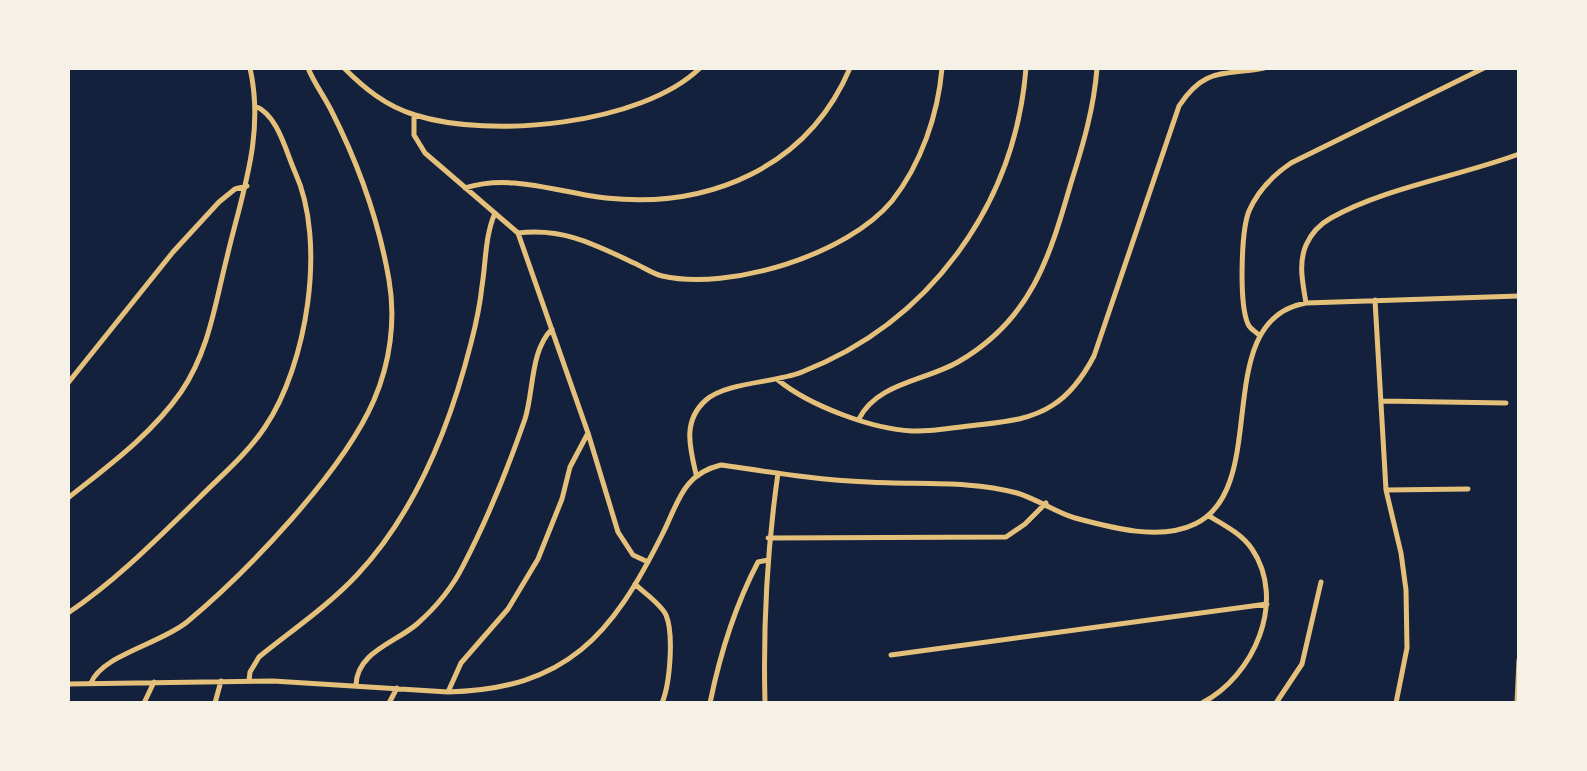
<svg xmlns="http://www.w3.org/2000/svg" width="1587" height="771" font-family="Ubuntu,sans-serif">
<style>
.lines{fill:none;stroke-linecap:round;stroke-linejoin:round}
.service{stroke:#e5c07b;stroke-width:5}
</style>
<rect width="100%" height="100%" fill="#14213d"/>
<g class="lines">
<path class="service" d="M344 68C365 89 386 106 415 115 490 139 641 125 700 68
M414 115V135L425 153 518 233 588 433 618 532 633 555 648 562
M465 188C512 173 559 193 606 198 710 209 808 167 850 68
M518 233C564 228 594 244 634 263 643 267 653 274 662 276 730 291 847 255 892 201 921 164 938 115 942 68
M1375 300 1386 490 1401 553 1406 590 1407 648 1396 703
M1306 303C1303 284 1298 264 1306 245 1311 234 1320 224 1331 218 1384 188 1460 176 1519 154
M1259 335C1255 331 1250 329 1248 324 1239 304 1241 231 1249 211 1258 190 1272 176 1291 163L1484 68
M778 380C810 406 872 429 912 431 933 432 956 427 977 425 1004 422 1030 420 1053 405 1072 393 1084 375 1094 356L1179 106C1205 66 1224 76 1264 68
M68 383 173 252 219 202 235 189 247 186
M1381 401 1506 403
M859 419C877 383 925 381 958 362 1031 320 1049 259 1071 183 1083 145 1094 108 1097 68
M696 474C690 448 682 421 706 400 726 382 775 383 802 372 930 322 1015 205 1026 68
M1386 490 1468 489
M68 498C108 466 151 435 181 392 209 351 215 304 227 257 242 193 265 135 250 68
M768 538 1006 537 1025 524 1046 503
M635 584C644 593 661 604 666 615 674 634 670 684 662 703
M68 613C116 581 159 537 200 497 222 475 247 454 265 427 307 365 327 242 295 172 286 152 278 115 255 106
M891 655 1267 604
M249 681 250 672 259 657C291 631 328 606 357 575 416 512 450 426 471 343 476 324 480 305 482 286 486 261 485 236 495 213
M91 683C102 655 160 644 187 622 247 572 343 472 374 400 390 363 396 320 389 280 379 222 358 163 331 110 324 96 314 83 308 68
M68 684 273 681 448 692C567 689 612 635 662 535 678 504 682 474 721 465 770 472 819 480 868 482 918 485 969 480 1017 493 1037 499 1055 512 1075 518 1112 528 1160 541 1195 524 1273 487 1208 320 1306 303L1519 296
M356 685C357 652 395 643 417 624 435 608 452 588 463 566 487 520 508 468 525 419 534 391 530 351 552 329
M448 692 461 663 508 609 538 559 562 499 570 467 588 433
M144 703 154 682
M215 703 221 681
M389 703 397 688
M710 703C720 654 735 606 758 562L768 560
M765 703C763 625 767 550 778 473
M1202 703C1254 676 1287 601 1252 549 1242 534 1224 525 1209 516
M1276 703 1302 664 1321 582
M1517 703 1519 660"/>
</g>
<rect width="1587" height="771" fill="none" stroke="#f6f1e7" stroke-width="140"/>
</svg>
